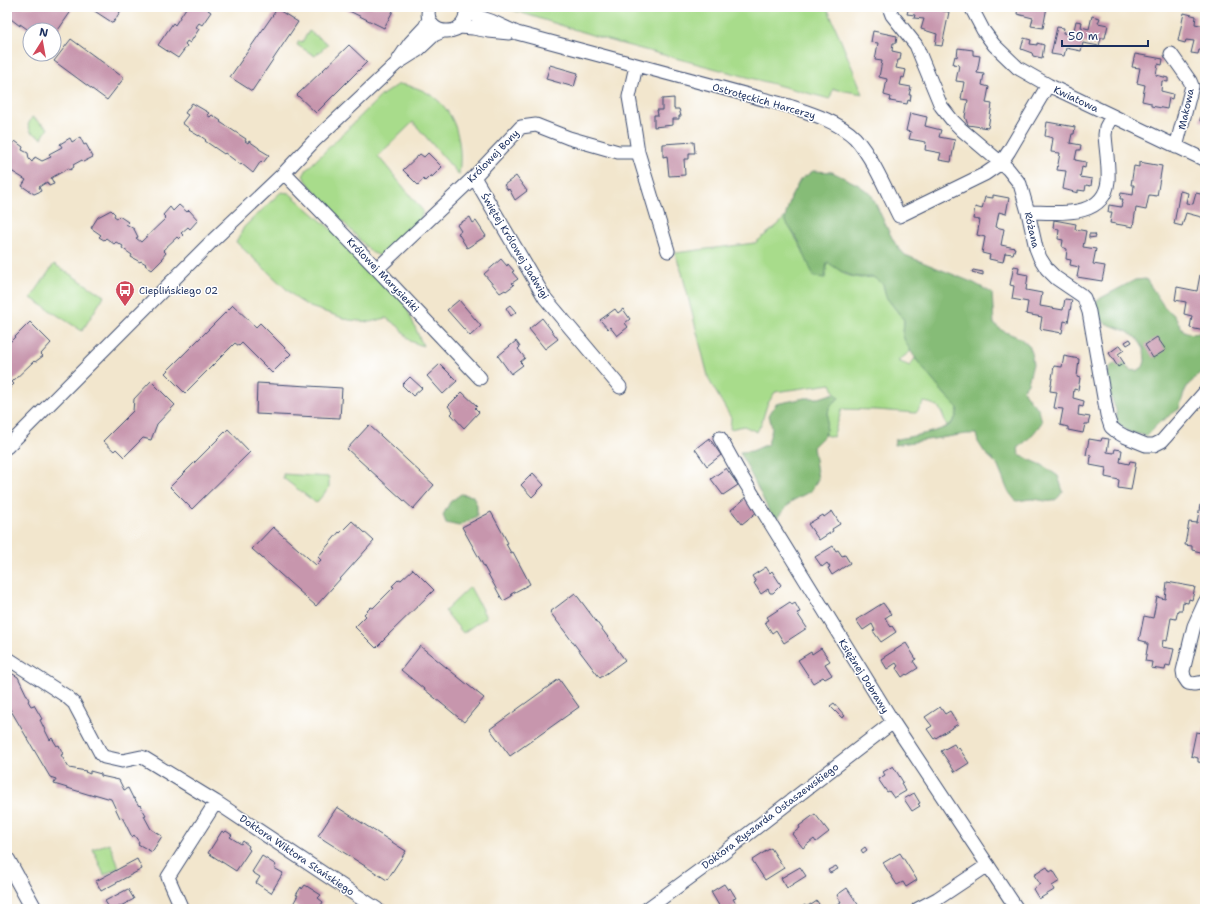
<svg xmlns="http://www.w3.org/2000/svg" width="1212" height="916" font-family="'Shantell Sans',sans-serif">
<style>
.green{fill:#a8dc8b;stroke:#628674}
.forest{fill:#86bc77;stroke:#50766a}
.building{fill:#c796ad}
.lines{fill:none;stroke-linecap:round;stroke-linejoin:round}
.minor-casing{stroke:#3b4a6f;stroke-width:15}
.tertiary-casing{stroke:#3b4a6f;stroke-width:18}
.minor{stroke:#fff;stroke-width:13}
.tertiary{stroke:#fff;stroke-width:16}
.labels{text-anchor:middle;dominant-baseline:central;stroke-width:3;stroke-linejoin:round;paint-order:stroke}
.street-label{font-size:10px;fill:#1b2f5e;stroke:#fff}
.poi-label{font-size:10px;fill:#1b2f5e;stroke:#fff;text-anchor:start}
</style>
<rect width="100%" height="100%" fill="#fff"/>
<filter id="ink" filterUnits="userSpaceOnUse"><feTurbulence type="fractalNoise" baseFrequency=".025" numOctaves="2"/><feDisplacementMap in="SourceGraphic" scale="8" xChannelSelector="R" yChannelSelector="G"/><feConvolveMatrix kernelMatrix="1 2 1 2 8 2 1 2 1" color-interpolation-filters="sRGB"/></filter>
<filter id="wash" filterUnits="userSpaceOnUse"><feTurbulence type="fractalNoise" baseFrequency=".012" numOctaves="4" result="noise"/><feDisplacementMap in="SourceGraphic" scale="16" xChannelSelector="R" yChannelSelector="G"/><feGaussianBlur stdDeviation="0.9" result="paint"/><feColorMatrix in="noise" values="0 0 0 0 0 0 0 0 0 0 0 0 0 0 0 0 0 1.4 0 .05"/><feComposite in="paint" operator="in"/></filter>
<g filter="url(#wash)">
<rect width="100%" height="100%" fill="#f2e6cd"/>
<path class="green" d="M503 7H827L863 94 833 89 830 99 611 41Z
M309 31 328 44 315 56 297 45 299 41 302 42Z
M399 84C449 90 465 131 459 175L413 122 378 156 423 211 419 223 388 252 380 256 371 252 311 187 303 176 307 169 382 95Z
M32 117 48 128 42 138 31 132 28 125Z
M281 192 289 193 370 263 404 301 423 346 410 341 398 326 386 318 370 322 349 320 310 307 297 299 236 242 244 227Z
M786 216C785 223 801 246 805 254L827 261 846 275 860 278 873 277 883 284 886 297 904 320 903 336 911 351 898 361 910 366 915 358C929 375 942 393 958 408 956 416 955 422 947 426 941 410 941 405 924 402L916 413 877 410 842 409 833 437 825 435 829 407 839 398 835 393 831 384 775 392 767 405 761 424 757 432 744 426 730 429 731 418 709 380 682 273 675 253 755 243 779 224Z
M54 264 104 296 82 331 31 298Z
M283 474 329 477V488L316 503 283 478Z
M470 587 486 617 463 633 445 611Z
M109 843 119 867 104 875 93 849Z"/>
<path class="forest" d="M813 171 832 172 857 184 871 194 889 232 896 245 905 255 974 283 992 293 994 324 1003 331 1020 338 1030 347 1033 364 1028 383 1023 390 1030 400 1039 410 1042 422C1035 432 1028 441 1018 447L1019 455 1042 465 1058 476 1063 491C1053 507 1048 500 1032 499 1027 499 1021 501 1016 501L1008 491 997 464 985 453 978 442 976 434H966L894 445 895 440C909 436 943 432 952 423 956 419 957 413 958 408 946 397 905 350 903 335 903 330 904 324 904 320L886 297 883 284 873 277C851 279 845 274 827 262L825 278 814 277 798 240 785 221 786 214 791 197 800 180Z
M1146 279 1165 308 1173 314 1184 331 1192 334 1205 332V365L1202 372 1188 385 1184 393 1179 409 1157 424 1153 430 1147 436 1129 432 1120 426 1117 419 1116 410 1106 385 1110 367 1115 363H1123L1130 370 1137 371 1143 367 1145 361 1144 349 1137 338 1126 331 1105 323 1094 311 1097 300 1135 280Z
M835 393 839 398 829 407 825 435 813 447 818 479 811 491 792 501 774 521 740 452 752 451 768 444 772 428 769 415 776 404 805 398H819Z
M461 494 473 496 477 505V516L459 526 446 523 443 515 450 502Z"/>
<g id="blocks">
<path class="building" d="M7 7H74L54 36V30H30V31L20 24V26L7 16Z
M95 7H123L113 23 93 10Z
M184 7H210L208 10 211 12 202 25 199 23 196 27 199 29 190 43 187 41 185 44 187 46 178 58 158 45 173 23 175 25 186 8Z
M341 7H390L394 9 384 28Z
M909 7H929V8L949 12 942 46 935 45 937 34 921 29 924 19 914 18 915 15 907 14Z
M1018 7H1047L1043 28 1031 26 1033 18 1017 14Z
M277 9 298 22 252 91 230 77Z
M1184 13 1196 16 1195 24 1205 26V51L1199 50 1198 54 1191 53 1194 41 1186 40 1185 43 1178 41Z
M1092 16 1100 18 1098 23 1108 25 1105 38H1101L1099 46 1083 43 1081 51 1066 48 1064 56 1051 54 1057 27 1064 28 1063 33 1073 35 1076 21 1082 22 1081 27 1089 29Z
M873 31 897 36 896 43H893L892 51 901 53 900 60H898L896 68 906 70 904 78 902 77 900 85 911 87 909 95H911L910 101 908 100 907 104 890 101 891 97 884 95 887 79 879 77 882 61 875 60 878 43 871 42Z
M1024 38 1031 40 1030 44 1037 45V43L1044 45 1042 58 1033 56 1032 53 1021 49Z
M71 39 124 78 107 100 54 61Z
M349 45 367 62 316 113 297 95Z
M958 48 973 50V55L980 56 977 73 984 74 982 85 989 87 986 103 992 104 988 128 968 125 965 117 968 100 961 99 964 82 956 81 959 65 953 64 955 56 957 57Z
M1135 54 1163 59 1162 65 1158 64 1156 75 1168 78V82L1162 81 1161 91 1173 94 1172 99 1169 98 1167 109 1151 106V103L1142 101 1145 85 1137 83 1140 68 1132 67Z
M550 65 578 73 574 87 546 79Z
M674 98V109H679L681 116H679V119H673V125L654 127V115H658L657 110H662V99Z
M192 103 209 113 207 115 210 117 212 115 221 121 220 122 246 139 245 141 248 143 249 141 259 148V149L269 155 263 163 261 161 253 173 242 164 241 165 225 153 224 154 205 141 206 140 199 135V136L189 130 190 129 182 123 188 115 185 113Z
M910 113 927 117 925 126 941 130 939 137 955 140 951 162 939 160 941 153 925 150 926 142 909 139 911 132 906 131Z
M1201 115H1205V122L1200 121Z
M1047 122 1075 127 1074 134H1072L1070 143 1081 145 1080 150H1077L1075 160 1086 162 1085 168 1082 167 1080 177 1092 179 1091 186 1086 185 1085 191 1078 190V193L1063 189 1066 171 1057 170 1060 153 1051 152 1053 138 1045 136Z
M80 137 84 145 86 144 93 157 83 162 82 160 73 165 74 167 70 170 69 168 51 178 54 184 49 186 47 182 39 187 41 191 34 194 22 186 26 180 8 169 10 167 7 166V141L13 144 15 141 23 147 22 150 28 153 29 159 32 162 35 157 42 161 51 157 49 154 62 147 60 144 70 138 72 142Z
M694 142 695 153H689V159H684L685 175 669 176 667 156 663 157V144Z
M428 153 442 167 432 177 431 175 425 181 423 179 418 185 403 170 420 154 424 157Z
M1139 162 1162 166 1157 196 1149 195 1146 210 1136 208 1133 227 1110 223 1112 212H1108L1109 205 1121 207 1123 199H1120L1121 193 1133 195 1134 185H1131L1134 166 1139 167Z
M516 176 527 191 515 200 509 189 508 190 504 185Z
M1180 191 1188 193 1186 203 1193 204 1196 193 1205 195V218L1186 213 1182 226 1174 224Z
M993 195 1009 198 1006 214 999 212 996 227 1004 229 1001 245 1015 248 1013 254 1005 253 1003 262 989 259 990 255 982 253 985 237 977 235 980 220 973 219 975 207 982 209 985 197 993 198Z
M179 205 187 212 189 210 198 220 190 229 188 227 181 233 183 235 179 239 177 237 163 250 166 253 162 258 163 259 152 270 145 265 146 264 141 261 140 262 131 257 132 255 122 248 123 246 116 242 114 244 106 238 104 240 99 237 101 235 91 228 98 217 111 210 115 214 114 216 117 218 119 216 128 222 126 224 134 229 138 237 136 238 141 242 166 218 163 215 170 207 173 211Z
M470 217 473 223 476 221 486 236 467 248 458 233 461 231 457 225Z
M1054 220 1076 224 1075 229 1086 231 1083 247 1096 249 1093 264 1105 266 1102 281 1077 277 1079 267 1070 265 1071 260 1066 259 1067 249 1062 247 1063 240 1058 239 1059 229 1053 228Z
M1089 234H1095L1096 237 1089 238Z
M501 259 507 266 508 264 514 271 512 272 518 279 512 283 514 285 506 291 505 290 500 293 484 274Z
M1014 266 1019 267 1018 273 1028 275 1026 290 1042 293 1040 306 1063 310 1065 299 1072 300 1068 322 1064 321 1062 333 1040 329 1042 317 1026 314 1028 302 1012 299 1014 286 1010 285Z
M973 270 983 272V275L972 272Z
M1200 275 1205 276V331L1190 328 1192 316 1184 314 1186 302 1175 300 1177 287 1197 291Z
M459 300 481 326 470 336 447 310Z
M233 305 256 327 260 323 291 354 272 373 242 343 239 346 235 343 185 393 165 373Z
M510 305 516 312 511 316 506 308Z
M615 309 618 313 623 309 630 319 625 323 628 327 617 336 610 327 608 329 600 320Z
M542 318 558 339 545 349 529 329Z
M30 322 51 343 41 354 43 356 35 362 34 361 12 382 14 384 7 391V345Z
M1157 337 1166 350 1153 358 1145 345Z
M1130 339 1132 342 1127 345 1125 342Z
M516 341 520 347 518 349 525 358 520 362 523 365 511 374 498 356Z
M1120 345 1124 350 1118 354 1124 363 1118 367 1109 353Z
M1064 356 1079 359 1077 377 1080 378 1078 390 1074 389 1073 398 1084 401 1083 407 1079 406 1078 415 1090 417 1088 424H1085L1083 433 1068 430V427L1060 425 1063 409 1054 408 1057 392 1050 391 1054 366 1062 367Z
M440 364 457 381 443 394 427 376Z
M410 377 422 388 413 396 402 385Z
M151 381 175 405 157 424 151 440 143 438 124 457 116 449 114 451 103 441 133 411 134 399Z
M257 383 342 388 340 418 256 414Z
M462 392 477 406 475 408 479 412 464 428 451 414 453 412 448 406Z
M369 425 434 485 413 509 347 449Z
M228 429 250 452 192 509 170 487Z
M709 438 721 455 707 466 695 449Z
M1102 438 1109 439 1107 452 1114 453 1115 449 1122 450 1120 462 1129 464 1130 461 1136 462 1131 490 1118 488 1119 480 1105 477 1106 468 1090 465 1091 456 1086 455 1089 439 1101 441Z
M726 468 738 485 723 495 711 479Z
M533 473 544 485 532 497 521 485Z
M747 497 758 511 742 524 731 510Z
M1200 505 1205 506V553L1192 550V546L1185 545 1189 522 1197 523Z
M832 511 840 524 832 529 833 531 819 540 808 524 823 515 824 517Z
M491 512 508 543 506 544 511 553 513 552 530 584 511 594 512 596 503 601 462 527Z
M352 521 374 541 316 606 252 549 273 527 316 565 321 560 318 557 339 532 340 533Z
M833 546 836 551 838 550 842 556 845 555 850 563 832 575 828 568 830 567 827 563 822 567 815 557Z
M766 567 770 573 772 571 781 585 773 593H770L768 589 761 594 754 583 756 582 752 576Z
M413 569 434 590 384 639H385L376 648 355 627 366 616 364 614 371 607 373 608 394 587 392 586 399 579 401 580Z
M1167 582 1195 587 1192 600 1189 599 1188 603 1183 602 1182 610H1178L1176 619 1171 618 1167 641 1163 640 1162 647 1174 649 1170 666 1166 665 1165 670 1151 668 1152 662 1145 661 1148 644H1146V642L1139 640 1144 616 1153 618 1157 597 1165 599Z
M575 593 625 660 600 678 550 612Z
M790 602 792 605 795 603 800 612 797 613 807 628 784 643 776 630 772 633 765 622 769 620 767 617Z
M883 603 891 614 885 618 891 627 892 626 896 632 881 642 873 631 875 630 872 624 863 630 856 620Z
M906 643 916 659 913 661 918 668 907 675 906 674 902 677 896 668 898 666 896 663 887 669 881 659Z
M420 646 484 698 464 722 401 670Z
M821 648 830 661 825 664 832 675 825 679 823 677 813 683 798 660 811 652 812 654Z
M13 674 18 677 29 700 28 701 31 706 34 705 42 719 40 720 50 740 52 738 57 746 59 745 63 754 61 755 69 768 86 771 85 772 90 774V771L101 774V776L119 780 124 790 128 788 133 798H134L139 806 140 805 146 815 144 816 151 829 162 836 152 852 138 844 139 842 134 835 132 837 122 817 120 818 111 799 94 794V796L54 784 56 779 50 777 10 709 7 707V690L9 684 7 677Z
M559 679 579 707 510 756 490 729Z
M834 703 845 716 842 718 830 706Z
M940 707 945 714 950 711 958 724 934 739 927 729 932 726 925 717Z
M1204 727H1205V763L1198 762V758L1191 756 1196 732 1203 733Z
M954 744 957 749 959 748 969 763 955 772 941 751Z
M893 766 903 782 901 783 906 791 894 798 889 791 887 792 878 779 885 775 883 772Z
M914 793 920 803 918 804 920 806 912 811 904 799Z
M337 807 406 851 387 880 318 836Z
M815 814 829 832 816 842 814 839 803 848 792 834 800 828 799 826Z
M222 831 224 833 226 831 232 835 230 837 241 844 243 841 249 846 248 848 250 850 236 871 208 853Z
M865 847 867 850 863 853 861 850Z
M771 848 784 868 765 880 752 860Z
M900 853 917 880 906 887 903 882 897 885 883 863Z
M262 856 276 865 274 868 283 873 271 893 256 883 260 877 252 872Z
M137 859 142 869 101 891 96 881Z
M836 866 838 869 830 873 828 870Z
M800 867 806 876 787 888 781 878Z
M1047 867 1050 872 1053 870 1060 881 1052 886 1054 890 1039 899 1033 889 1040 884 1034 875Z
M724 884 728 890 730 888 736 898 733 899 737 905 730 909H721L711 892Z
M305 885 321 895 318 898 323 902 319 909H301L293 904 298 895H296L301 887 302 889Z
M847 888 861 909H839L837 905 841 902 837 895Z
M128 889 134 899 115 909H110L105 901Z
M817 901 822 909H799L805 905 806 907 811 904V905Z"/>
</g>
</g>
<g filter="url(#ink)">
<use href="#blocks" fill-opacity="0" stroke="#3b4a6f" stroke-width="1"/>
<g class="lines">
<defs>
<path id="minor" d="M429 7C421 39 473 39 465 7
M889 7 892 15 916 45 941 106 952 120 962 130 1008 169 1020 184 1028 212 1036 248 1040 258 1047 269 1056 278 1081 295 1084 298 1089 312 1107 415 1111 427 1117 432 1124 436 1146 445H1154L1162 441 1205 392
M971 7 983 30 994 45 1018 68 1048 85 1205 160
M466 11 476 16 491 21 517 33 789 106C810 113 839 122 855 138 873 158 887 192 899 216L985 174 1001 163 1009 151 1048 85
M459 27 473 28 489 31 509 33
M1171 54 1190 81 1192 86 1176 147
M399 59 410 43 425 27 429 19
M636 66 629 97 635 132 638 152 668 251
M284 173 377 269 480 378
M474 177 545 298 620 387
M1028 212C1055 212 1104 220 1108 181 1109 166 1106 150 1105 135L1106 127 1112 116
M377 269 474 177 521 127 536 125 569 138 618 152H638
M720 438 740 474 893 722 1017 909
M7 447 211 242 284 173 314 141 396 64 418 50 434 35 443 31
M1205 602 1194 626 1183 671 1184 677 1188 683 1194 684 1205 682
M7 658 66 696 74 703 101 754 104 757 122 761 141 757 144 758 216 802 168 877 182 909
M216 802 377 909
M647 909 722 854 893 722
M918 909 937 899 988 865"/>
<path id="tertiary" d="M7 860 34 909"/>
</defs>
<use href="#minor" class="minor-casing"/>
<use href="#tertiary" class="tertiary-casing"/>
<use href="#minor" class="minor"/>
<use href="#tertiary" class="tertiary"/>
</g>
</g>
<defs>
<symbol id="bus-pin" viewBox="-11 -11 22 30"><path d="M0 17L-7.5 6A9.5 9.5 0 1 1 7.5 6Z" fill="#d1495b" stroke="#fff"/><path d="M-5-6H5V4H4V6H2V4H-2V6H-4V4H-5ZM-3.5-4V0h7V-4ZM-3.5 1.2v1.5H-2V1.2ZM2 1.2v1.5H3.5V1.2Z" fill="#fff"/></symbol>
</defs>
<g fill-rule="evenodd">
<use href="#bus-pin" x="114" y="279" width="22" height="30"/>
</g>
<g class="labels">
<g class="street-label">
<text transform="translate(1076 99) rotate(25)">Kwiatowa</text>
<text transform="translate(764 101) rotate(16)">Ostrołęckich Harcerzy</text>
<text transform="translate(1186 109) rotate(-78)">Makowa</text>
<text transform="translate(493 156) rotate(-46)">Królowej Bony</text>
<text transform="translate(1032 230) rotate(77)">Różana</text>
<text transform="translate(515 246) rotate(59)">Świętej Królowej Jadwigi</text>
<text transform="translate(383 275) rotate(46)">Królowej Marysieńki</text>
<text transform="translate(864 676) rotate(58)">Księżnej Dobrawy</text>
<text transform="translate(770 816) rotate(-37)">Doktora Ryszarda Ostaszewskiego</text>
<text transform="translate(297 855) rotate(34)">Doktora Wiktora Stańskiego</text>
</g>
<g class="poi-label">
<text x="139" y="290">Cieplińskiego 02</text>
</g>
</g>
<rect width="1212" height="916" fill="none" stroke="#fff" stroke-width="24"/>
<g transform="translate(42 42) rotate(11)"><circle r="19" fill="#ffffff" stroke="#a4acbf"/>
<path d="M0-3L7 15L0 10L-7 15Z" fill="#d1495b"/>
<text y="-6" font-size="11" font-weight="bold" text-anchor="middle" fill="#1b2f5e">N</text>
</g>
<path d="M1062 40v6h86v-6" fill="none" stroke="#1b2f5e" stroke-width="2"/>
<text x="1068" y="40" font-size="12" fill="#1b2f5e" stroke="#ffffff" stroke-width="3" paint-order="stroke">50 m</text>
</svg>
